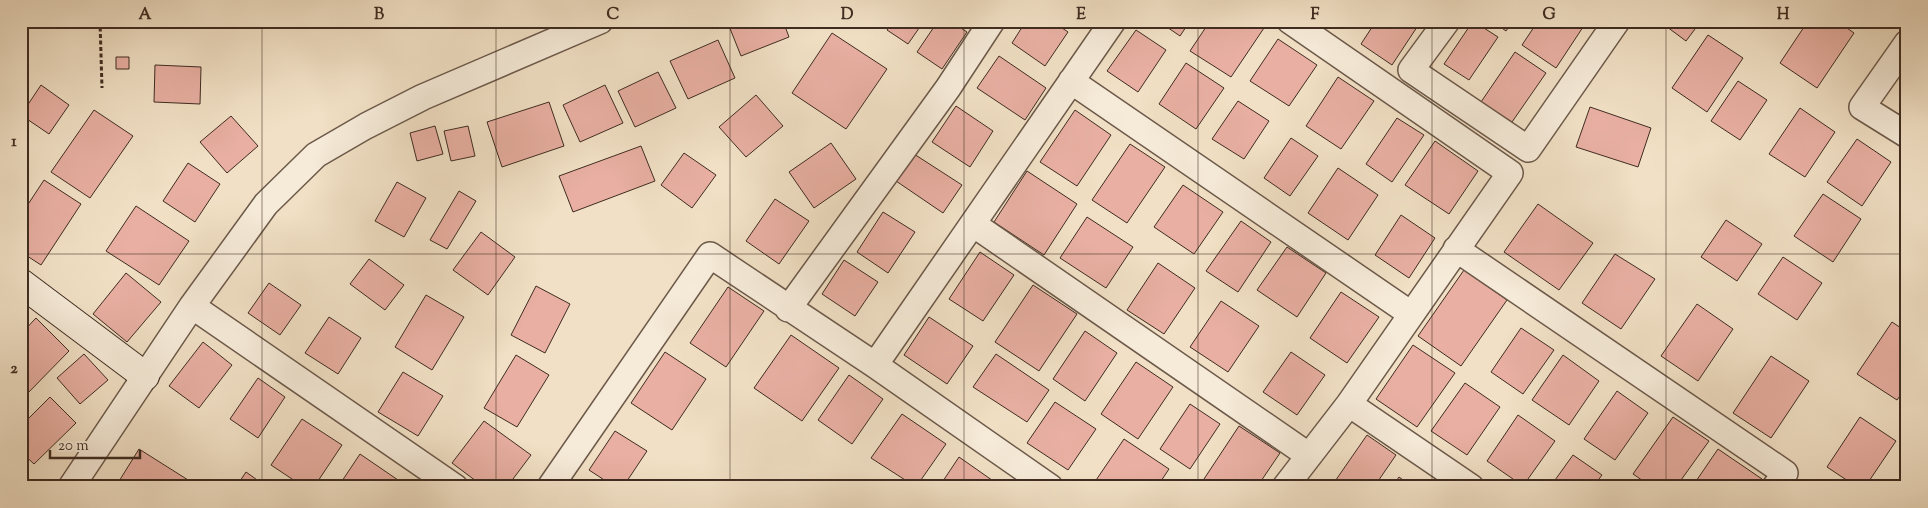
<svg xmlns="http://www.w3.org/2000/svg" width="1928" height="508" font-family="'Sorts Mill Goudy',serif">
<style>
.building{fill:#e8afa2;stroke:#3f2c21}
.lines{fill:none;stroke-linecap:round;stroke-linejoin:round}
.street-casing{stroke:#6c594a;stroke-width:28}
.secondary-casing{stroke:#3f2c21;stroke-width:30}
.path{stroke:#3f2c21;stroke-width:3;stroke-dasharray:4 2.5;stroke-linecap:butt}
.street{stroke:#f6ebd9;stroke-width:25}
.secondary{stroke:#f6ebd9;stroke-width:28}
.grid{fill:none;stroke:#3f2c21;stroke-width:1;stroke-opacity:0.55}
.neatline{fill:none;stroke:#3f2c21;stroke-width:2}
.grid-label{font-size:16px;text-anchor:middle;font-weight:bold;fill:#3f2c21}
</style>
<rect width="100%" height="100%" fill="#f1e0c5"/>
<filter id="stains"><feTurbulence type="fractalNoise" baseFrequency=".004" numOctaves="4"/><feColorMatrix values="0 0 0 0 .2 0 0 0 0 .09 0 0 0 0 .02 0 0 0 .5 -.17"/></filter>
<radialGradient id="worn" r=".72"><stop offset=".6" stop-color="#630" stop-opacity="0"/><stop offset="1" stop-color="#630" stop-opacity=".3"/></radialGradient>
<path class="building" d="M727 21H783L789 37 741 56Z
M893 21H924L908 44 887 30Z
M938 21H950L967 32 942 69 917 52Z
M1026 21H1052L1068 32 1045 66 1012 43Z
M1158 21H1190L1180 36Z
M1210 21H1254L1264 28 1231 77 1190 51Z
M1376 21H1421L1392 65 1361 44Z
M1473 21 1498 37 1469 80 1444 64Z
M1492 21H1513L1506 31Z
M1538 21H1587L1556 68 1522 45Z
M1659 21H1701L1686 41Z
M1808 21H1837L1854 33 1817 88 1780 63Z
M1136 30 1166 50 1138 92 1107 71Z
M832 33 887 69 846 129 792 93Z
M1708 35 1743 58 1707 112 1672 88Z
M1278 39 1317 65 1289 106 1250 81Z
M718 40 735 78 688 99 670 61Z
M1515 52 1546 73 1512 122 1481 102Z
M999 56 1046 88 1025 120 977 88Z
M116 57H129V69H116Z
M1186 63 1224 88 1196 129 1159 104Z
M155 65 201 67 200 104 154 102Z
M658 72 676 108 635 127 618 91Z
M1338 77 1374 101 1341 149 1306 126Z
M1738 81 1767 100 1740 140 1711 121Z
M41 85 69 105 49 134 21 115Z
M605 85 623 123 580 142 563 105Z
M756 95 783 126 746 157 719 127Z
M1238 101 1269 121 1244 159 1212 139Z
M549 102 564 146 502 167 487 122Z
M956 106 993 131 970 167 932 142Z
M1590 107 1651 128 1638 167 1576 147Z
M1800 108 1835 132 1805 177 1769 154Z
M94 110 133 136 90 198 51 172Z
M1075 110 1111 135 1077 186 1040 162Z
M231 116 258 146 227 173 200 142Z
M1397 118 1424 135 1392 182 1366 164Z
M435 126 443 154 417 161 410 133Z
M468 126 475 156 451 161 444 131Z
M1291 138 1318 156 1290 196 1264 178Z
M1857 139 1891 162 1862 206 1827 182Z
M1435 141 1478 171 1449 214 1405 185Z
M831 143 856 179 814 208 789 172Z
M1130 144 1165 167 1127 223 1092 200Z
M641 146 655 181 573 212 559 176Z
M684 153 716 175 692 208 661 185Z
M914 154 962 185 943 213 896 181Z
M188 163 220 184 195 222 163 201Z
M1338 168 1378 195 1348 240 1308 213Z
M1027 171 1077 204 1044 255 994 222Z
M44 180 81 204 41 265 21 252V215Z
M397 182 426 198 404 237 375 221Z
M1183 185 1223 212 1194 254 1154 227Z
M459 191 476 201 447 249 430 240Z
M1823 194 1861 219 1833 262 1794 236Z
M775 199 809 221 779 264 746 241Z
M1538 204 1593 243 1559 290 1504 252Z
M136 206 189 241 159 285 106 251Z
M883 212 915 232 888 273 857 252Z
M1401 215 1435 238 1409 278 1375 255Z
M1087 217 1133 247 1106 288 1060 258Z
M1726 220 1762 244 1737 281 1701 257Z
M1241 221 1271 242 1238 292 1206 271Z
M481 232 515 257 488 295 453 270Z
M1287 247 1326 273 1297 317 1257 290Z
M980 252 1014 275 983 321 949 299Z
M1615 254 1655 279 1621 329 1582 303Z
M1783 257 1822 283 1797 320 1758 294Z
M369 259 404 285 385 310 350 284Z
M844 260 878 282 855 316 822 294Z
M1158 263 1195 288 1164 334 1127 310Z
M1464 270 1507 300 1461 366 1418 336Z
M126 273 161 302 127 342 93 314Z
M269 283 301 305 280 335 248 313Z
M1033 285 1077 314 1039 371 995 342Z
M536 286 570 304 545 353 511 335Z
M728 287 764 311 726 367 690 343Z
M1341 292 1379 317 1347 363 1310 338Z
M426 295 464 317 432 370 395 347Z
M1221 301 1259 326 1228 372 1190 347Z
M1697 304 1733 329 1698 381 1661 356Z
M329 317 361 338 338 374 305 353Z
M929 317 973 346 947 384 904 355Z
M36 318 69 351 26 395 21 390V334Z
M1892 322 1907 332V386L1897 400 1857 374Z
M1521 328 1554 350 1523 394 1491 372Z
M1085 331 1117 353 1085 401 1053 379Z
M791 335 839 368 802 421 754 388Z
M203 342 232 365 199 408 169 386Z
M1413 345 1455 373 1417 427 1376 399Z
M665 352 706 379 672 430 631 403Z
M1291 352 1325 375 1297 415 1263 392Z
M84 354 108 380 80 404 57 378Z
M996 354 1049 390 1027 422 973 387Z
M516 355 549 375 517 427 484 408Z
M1563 355 1599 381 1569 425 1532 400Z
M1771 356 1809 381 1771 438 1733 413Z
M1136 362 1173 387 1138 439 1101 414Z
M403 372 443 396 418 436 378 412Z
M849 375 883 399 852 444 818 420Z
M258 378 285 397 258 438 230 419Z
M1465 383 1500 407 1467 455 1431 431Z
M1617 391 1648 413 1615 460 1584 439Z
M50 397 76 423 34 464 21 452V426Z
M1055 402 1096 429 1068 470 1027 443Z
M1190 404 1220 424 1190 469 1160 449Z
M902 414 946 444 916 487 871 458Z
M1518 415 1555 441 1523 486 1487 461Z
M1673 417 1709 441 1676 487H1652L1633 474Z
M1860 417 1896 441 1865 487H1857L1827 467Z
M302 419 342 445 314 487H304L271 465Z
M484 421 531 455 507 487H484L452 463Z
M1239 426 1280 453 1257 487H1209L1202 482Z
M615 431 647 451 623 487H615L589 470Z
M1367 435 1396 455 1374 487H1331Z
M1124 439 1169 469 1157 487 1092 486Z
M139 449 196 485 195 487 116 486Z
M1718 449 1762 479 1757 487H1692Z
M360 454 398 480 393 487H338Z
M1573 455 1602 475 1593 487H1550Z
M959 457 999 485 998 487H939Z
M246 472 267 487H236Z
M1399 477 1413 487H1392Z
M1795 478 1808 487H1789Z"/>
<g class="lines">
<defs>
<path id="street" d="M1447 21 1411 70 1528 149 1617 21
M1907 43 1862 107 1907 135
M1071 81 1411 314
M973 224 1308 455
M1456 249 1785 473 1775 487
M192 306 455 487
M788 309 948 88 992 21
M875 365 1113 21
M1349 404 1471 487
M71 487 192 306 266 204 316 155 366 126 423 97 600 21
M550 487 710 255 875 365 1050 487
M1285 487 1349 404 1510 173 1290 21"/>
<path id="secondary" d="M21 283 145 376"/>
</defs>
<use href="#street" class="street-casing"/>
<use href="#secondary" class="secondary-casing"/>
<path class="path" d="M100 21 102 88"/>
<use href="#street" class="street"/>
<use href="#secondary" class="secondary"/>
</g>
<path class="grid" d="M262 21V487M496 21V487M730 21V487M964 21V487M1198 21V487M1432 21V487M1666 21V487M21 254H1907"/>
<rect width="1928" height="508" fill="none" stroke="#f1e0c5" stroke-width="55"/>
<path d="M50 450v8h90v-8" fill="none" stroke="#3f2c21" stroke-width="2.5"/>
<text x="58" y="450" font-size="15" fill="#3f2c21" stroke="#f6ebd9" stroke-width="4" paint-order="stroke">20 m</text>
<rect x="28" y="28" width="1872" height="452" class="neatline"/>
<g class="grid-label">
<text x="145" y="19">A</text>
<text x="379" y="19">B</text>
<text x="613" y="19">C</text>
<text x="847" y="19">D</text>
<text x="1081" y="19">E</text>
<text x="1315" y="19">F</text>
<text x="1549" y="19">G</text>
<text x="1783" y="19">H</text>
<text x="14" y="146">1</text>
<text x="14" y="373">2</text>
</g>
<rect width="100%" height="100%" filter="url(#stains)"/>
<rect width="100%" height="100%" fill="url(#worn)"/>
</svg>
